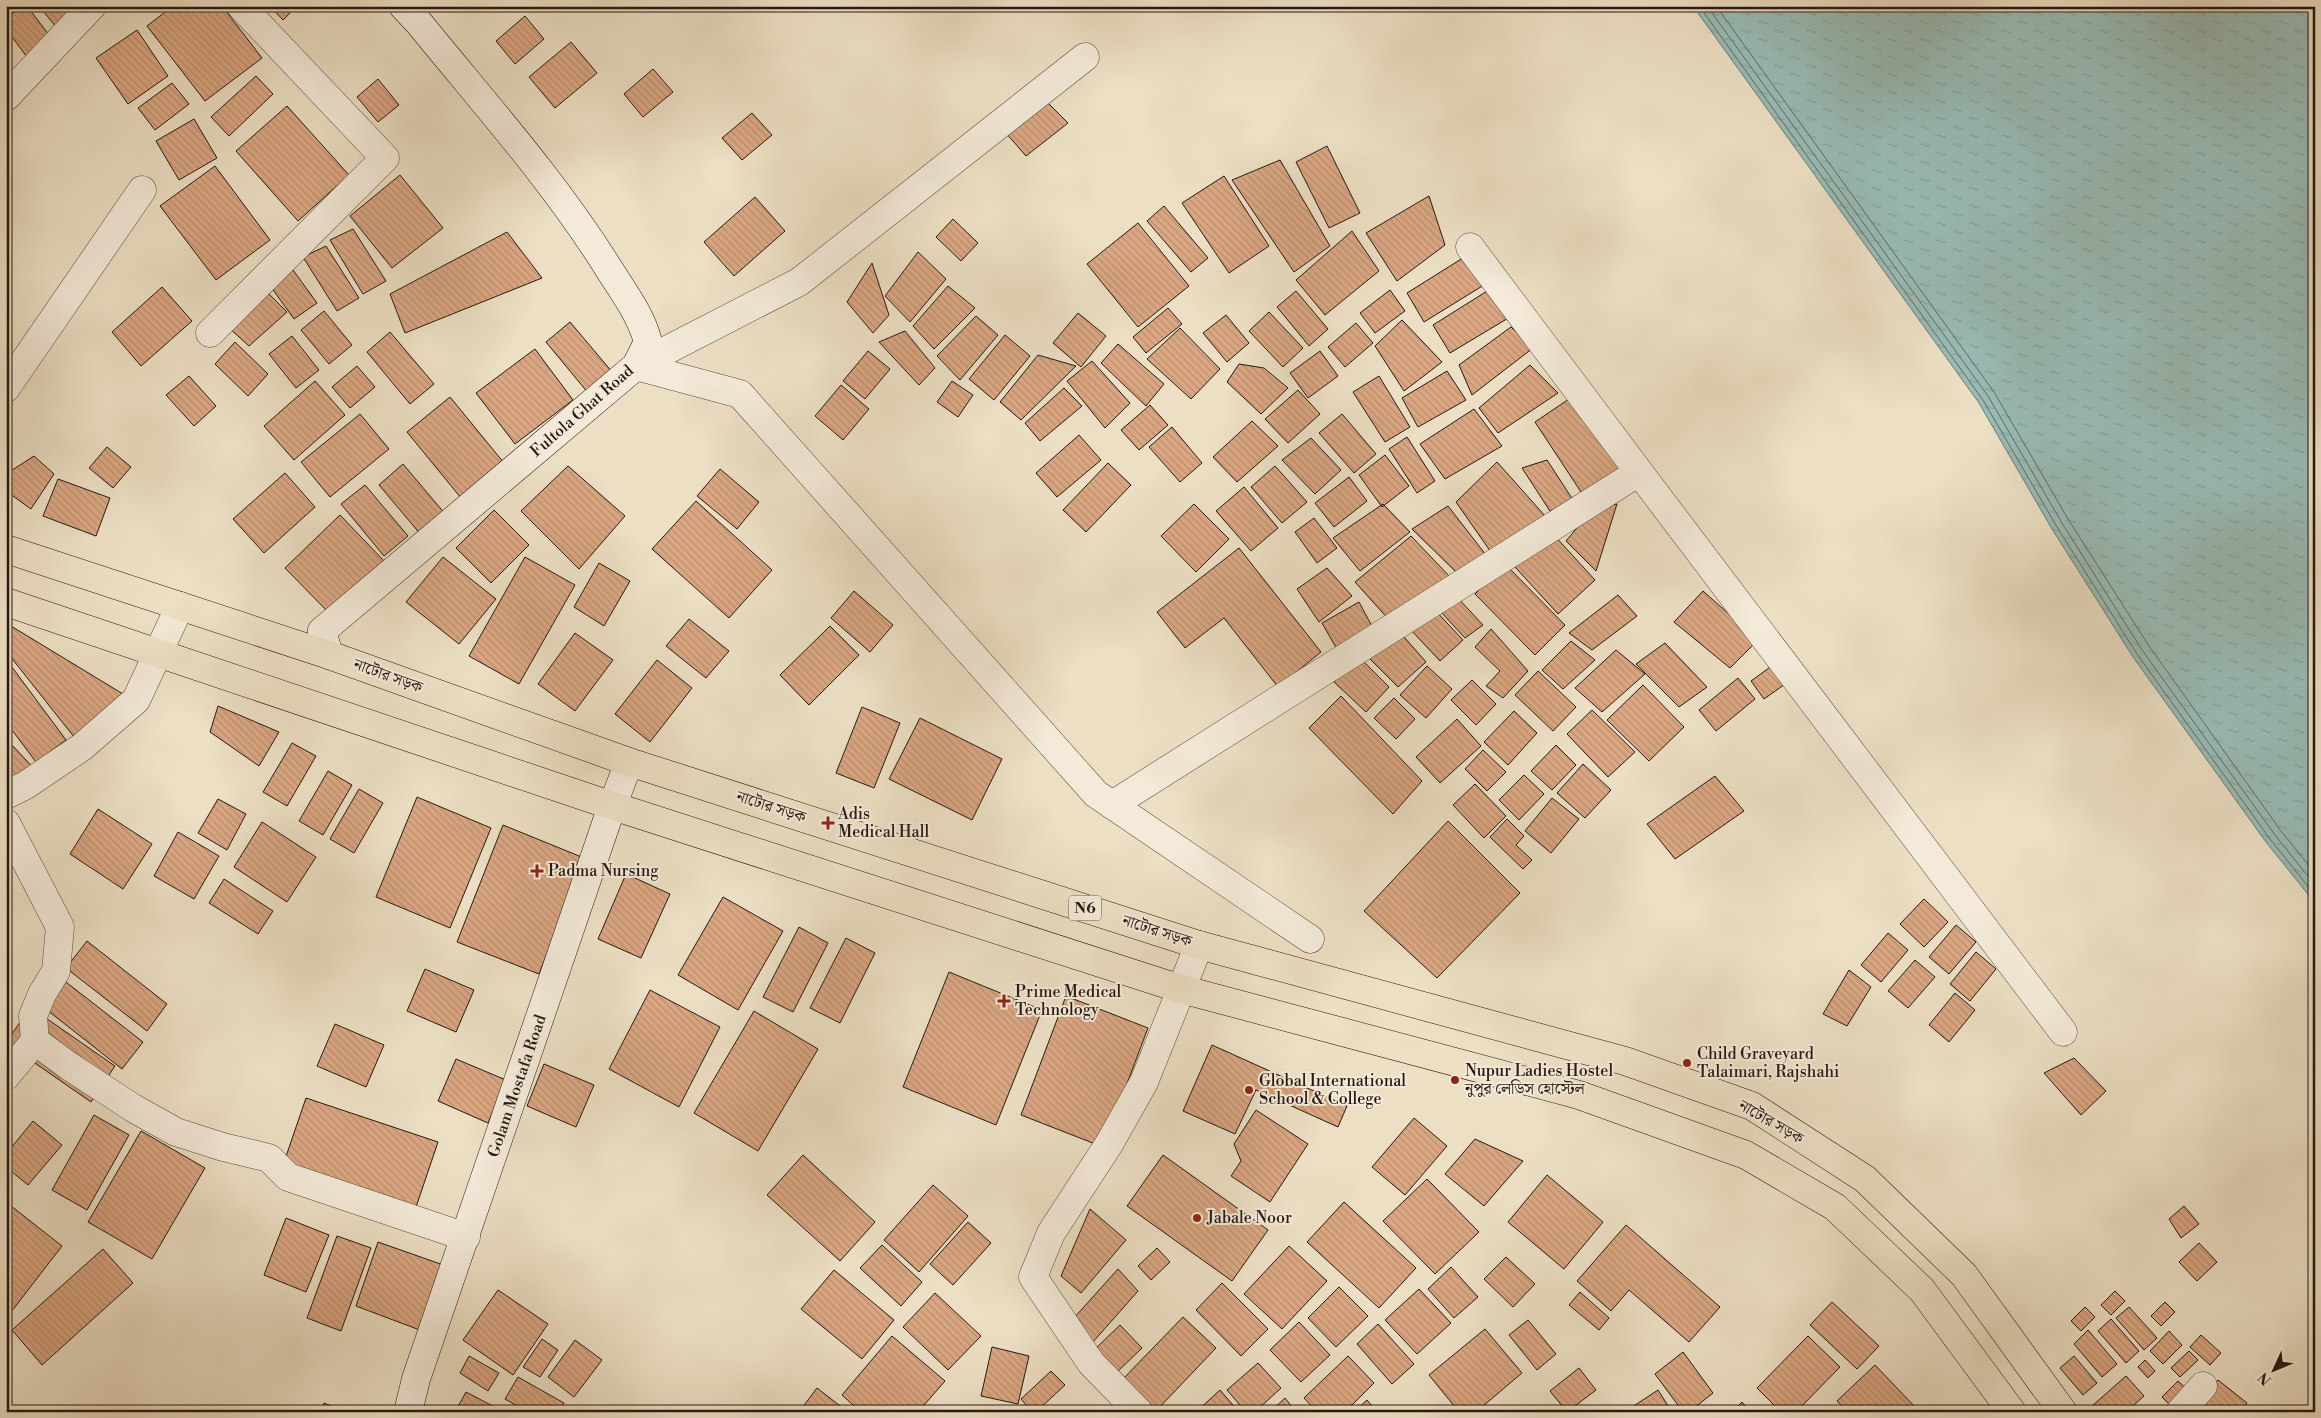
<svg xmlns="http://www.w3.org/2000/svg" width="2321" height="1418" font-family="'Libre Bodoni','Noto Serif Bengali',serif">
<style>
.water{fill:url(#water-ripples);stroke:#6b7a74}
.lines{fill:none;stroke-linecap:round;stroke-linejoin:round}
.shore{stroke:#606a64;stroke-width:1}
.building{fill:url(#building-back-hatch);stroke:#261811}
.street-casing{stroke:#584a3e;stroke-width:29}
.secondary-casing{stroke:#261811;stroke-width:29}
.highway-casing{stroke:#261811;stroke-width:29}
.street{stroke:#f3ead9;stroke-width:28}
.secondary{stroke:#f3ead9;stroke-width:28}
.highway{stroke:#ecdfc4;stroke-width:28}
.poi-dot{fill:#8f2418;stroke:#f3ead9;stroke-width:2}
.labels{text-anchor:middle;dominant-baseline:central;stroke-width:4;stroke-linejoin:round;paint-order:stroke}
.shield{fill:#f3ead9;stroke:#64574d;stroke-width:1}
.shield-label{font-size:15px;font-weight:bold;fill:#261811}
.street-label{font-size:16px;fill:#261811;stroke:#f3ead9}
.poi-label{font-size:16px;fill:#261811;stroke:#f3ead9;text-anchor:start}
</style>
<defs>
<pattern id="water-ripples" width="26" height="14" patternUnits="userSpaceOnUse" patternTransform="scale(1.25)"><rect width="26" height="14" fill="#99bcb6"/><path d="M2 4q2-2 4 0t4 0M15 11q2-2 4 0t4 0" fill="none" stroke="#84a19b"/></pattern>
<pattern id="building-back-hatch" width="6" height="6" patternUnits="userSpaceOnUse" patternTransform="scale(1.25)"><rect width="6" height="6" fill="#daa782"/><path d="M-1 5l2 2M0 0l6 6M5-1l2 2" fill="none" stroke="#bb8f6f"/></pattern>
</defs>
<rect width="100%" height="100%" fill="#ecdfc4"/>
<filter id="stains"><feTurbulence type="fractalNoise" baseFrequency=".004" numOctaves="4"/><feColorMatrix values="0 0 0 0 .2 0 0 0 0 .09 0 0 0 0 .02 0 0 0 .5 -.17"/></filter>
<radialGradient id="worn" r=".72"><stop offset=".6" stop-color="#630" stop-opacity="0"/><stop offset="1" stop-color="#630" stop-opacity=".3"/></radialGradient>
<path class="water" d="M1693 6H2315V903L2266 842 2133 657 2052 529 1979 403Z"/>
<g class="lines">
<path class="shore" d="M1699 6 1983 400 2057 527 2137 654 2270 839 2315 895
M1707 6 1988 396 2062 523 2142 650 2275 835 2315 885
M1716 6 1994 392 2068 519 2149 646 2281 831 2315 873"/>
</g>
<path class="building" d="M23 6H27L52 39 27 57 6 29V18Z
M39 6H78L57 28Z
M173 6H222L262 58 205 101 147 26Z
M270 6H297L283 20Z
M525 16 544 39 515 64 496 41Z
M137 30 168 76 128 104 96 58Z
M571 42 597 73 555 108 529 77Z
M653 69 673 92 643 117 624 94Z
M256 76 273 94 229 136 211 117Z
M378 79 399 105 378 122 357 97Z
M172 83 189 104 155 130 138 108Z
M1046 101 1068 123 1026 156 1006 133Z
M287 106 349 175 298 221 236 151Z
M752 113 772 135 742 160 722 138Z
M194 119 217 158 179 180 156 141Z
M1327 146 1360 213 1329 228 1296 162Z
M1280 160 1330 246 1294 272 1232 180Z
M215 166 270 240 216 280 160 206Z
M400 175 443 228 392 268 350 216Z
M1224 176 1269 246 1229 273 1182 203Z
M1429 196 1445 245 1397 281 1366 233Z
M755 197 785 231 734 276 704 242Z
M1164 206 1208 258 1191 272 1147 221Z
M953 219 978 243 961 261 936 237Z
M1138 223 1189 286 1138 327 1087 264Z
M353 229 386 281 363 294 330 240Z
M1352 231 1379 271 1325 315 1296 280Z
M507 232 542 278 405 333 390 294Z
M326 246 359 298 337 311 303 257Z
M918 252 946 279 910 322 885 296Z
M1466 256 1484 285 1424 322 1407 293Z
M872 263 889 315 873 333 847 302Z
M293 270 317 303 294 319 271 287Z
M948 286 975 308 934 349 913 326Z
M162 287 192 321 141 366 112 332Z
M1492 288 1510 317 1450 353 1433 325Z
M265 290 287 312 249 346 228 327Z
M1390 290 1405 311 1375 333 1360 313Z
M1296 291 1328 329 1309 346 1277 307Z
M1168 308 1182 324 1146 353 1133 337Z
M324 311 352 345 329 364 301 330Z
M1269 312 1303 348 1283 367 1249 331Z
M1078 313 1106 336 1081 367 1053 343Z
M1226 315 1249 343 1227 362 1203 333Z
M976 316 998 335 960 380 937 356Z
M1402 320 1442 362 1404 391 1375 346Z
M570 322 613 373 589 394 546 342Z
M1356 323 1373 343 1345 367 1328 347Z
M1511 327 1533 348 1472 395 1459 365Z
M1180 328 1220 369 1191 399 1147 359Z
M905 331 935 368 919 385 879 342Z
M390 332 434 384 410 404 367 352Z
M1005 335 1030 356 994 400 969 379Z
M292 336 319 370 296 388 269 354Z
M235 342 268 374 248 396 215 364Z
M1118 344 1164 384 1146 406 1101 363Z
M535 349 573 400 515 444 476 393Z
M868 351 890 369 865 399 843 381Z
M1320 351 1338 376 1308 398 1290 373Z
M1038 355 1076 366 1021 420 1000 402Z
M1092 361 1130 403 1105 428 1067 381Z
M1239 364 1264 368 1288 388 1261 414 1227 382Z
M1530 365 1558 393 1498 433 1479 408Z
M357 366 375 387 350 408 332 387Z
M1447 371 1466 400 1418 427 1402 398Z
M189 376 216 406 194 426 166 395Z
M1379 376 1410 427 1385 442 1353 392Z
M315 381 345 415 294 460 264 426Z
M952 381 973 395 958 417 937 402Z
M841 385 869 409 843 440 815 416Z
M1064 388 1082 406 1040 441 1025 423Z
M1298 390 1320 414 1288 443 1265 419Z
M450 397 504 463 461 498 407 432Z
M1572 397 1621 471 1583 495 1535 422Z
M1150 405 1168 425 1139 450 1121 430Z
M1474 409 1502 446 1445 479 1420 444Z
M360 414 389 449 330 497 301 462Z
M1342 414 1376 454 1354 473 1319 433Z
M1252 421 1278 446 1237 482 1213 457Z
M1172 427 1202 463 1180 482 1149 447Z
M1079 435 1101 460 1057 497 1036 473Z
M1407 437 1435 481 1417 493 1389 449Z
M1311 438 1341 470 1315 494 1282 460Z
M107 447 131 467 113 488 89 468Z
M1385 455 1409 486 1382 507 1359 475Z
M34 456 54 474 31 509 6 491V474Z
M1547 460 1575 503 1550 511 1522 468Z
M1497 462 1554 526 1493 555 1456 502Z
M1108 463 1131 485 1086 532 1063 510Z
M403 464 446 515 422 536 379 485Z
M568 466 625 516 579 569 521 511Z
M1275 466 1307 502 1282 523 1251 487Z
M720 469 759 502 737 529 697 496Z
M285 473 315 507 264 553 233 519Z
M1349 477 1367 501 1334 527 1315 503Z
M58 479 110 498 96 536 43 516Z
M365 485 408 536 384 556 341 504Z
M1244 487 1278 528 1251 551 1216 511Z
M696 501 772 570 729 618 652 549Z
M1194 504 1229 539 1196 572 1161 536Z
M1383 504 1410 532 1360 571 1333 538Z
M1617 504 1596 571 1566 541 1593 509Z
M1448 506 1486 555 1456 572 1412 529Z
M494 510 529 545 491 583 456 548Z
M340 515 385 562 330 614 285 568Z
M1314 518 1337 548 1317 563 1295 532Z
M1552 533 1595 580 1558 614 1515 567Z
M1411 536 1453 580 1391 622 1355 582Z
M1239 548 1321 652 1278 687 1224 618 1185 648 1157 612Z
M443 557 496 599 459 644 406 602Z
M525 557 575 585 519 684 469 656Z
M599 563 630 581 604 626 574 607Z
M1505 564 1565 625 1535 655 1475 594Z
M1327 568 1352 596 1319 622 1297 589Z
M854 591 893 625 870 652 831 618Z
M1703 591 1758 640 1730 668 1674 622Z
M1618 595 1637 616 1592 650 1569 633Z
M1456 596 1483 625 1465 638 1442 613Z
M1359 602 1375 632 1338 651 1322 623Z
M1433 608 1463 640 1440 661 1410 629Z
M689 619 729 651 706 678 666 646Z
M6 623 123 694 78 742 6 651Z
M830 626 859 655 809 705 780 675Z
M1491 629 1528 671 1503 698 1486 686 1500 671 1475 647Z
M1398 630 1426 662 1398 687 1366 655Z
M575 633 613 660 575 711 538 684Z
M1571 641 1595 660 1563 689 1542 670Z
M1665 643 1707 687 1679 707 1636 664Z
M1616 650 1645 674 1602 712 1575 688Z
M1359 657 1389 687 1366 712 1334 682Z
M6 659 66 740 36 762 6 722Z
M657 660 692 688 650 742 615 714Z
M1773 665 1788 682 1764 699 1751 681Z
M1427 666 1452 689 1426 718 1400 695Z
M1538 671 1576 707 1553 731 1515 695Z
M1738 678 1755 699 1716 731 1699 710Z
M1472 680 1496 704 1476 725 1451 700Z
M1643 685 1684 727 1649 761 1607 720Z
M1341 696 1422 781 1393 814 1309 728Z
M1394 698 1415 719 1396 739 1374 718Z
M218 706 279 732 259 766 210 732Z
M862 707 900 723 874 788 836 773Z
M1592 710 1635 752 1608 777 1567 734Z
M1514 711 1537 733 1508 765 1484 742Z
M920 718 1002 759 972 820 889 779Z
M1457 719 1481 746 1440 783 1416 757Z
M292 743 316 756 287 806 263 792Z
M1556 745 1576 765 1552 790 1531 771Z
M13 746 38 773 14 787 6 779V752Z
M1483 750 1506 772 1487 791 1465 769Z
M1583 764 1611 790 1585 818 1557 793Z
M328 771 352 785 323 835 299 821Z
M1524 775 1544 794 1519 820 1499 800Z
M1715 776 1744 811 1675 859 1647 824Z
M1475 784 1506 816 1484 838 1453 805Z
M359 789 383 803 354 853 330 839Z
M417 797 491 828 450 928 376 897Z
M1552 798 1579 819 1551 853 1525 831Z
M218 799 246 814 227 850 198 833Z
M98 809 152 844 123 889 70 854Z
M1507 819 1524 836 1516 845 1532 860 1523 869 1490 837Z
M1448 821 1520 893 1437 978 1364 911Z
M262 822 316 857 287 902 234 867Z
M503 825 584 858 539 974 457 942Z
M178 832 219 856 194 899 154 876Z
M626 874 670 894 641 958 598 939Z
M224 879 273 911 258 934 209 903Z
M723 897 783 931 738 1010 678 975Z
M1924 899 1948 922 1924 947 1900 924Z
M1956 925 1976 942 1949 974 1929 957Z
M799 927 828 943 793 1012 763 997Z
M1888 933 1908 950 1881 982 1861 965Z
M846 938 875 953 840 1023 810 1008Z
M87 941 167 1004 147 1031 66 968Z
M1976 952 1996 969 1970 1001 1950 984Z
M1915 960 1935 977 1908 1008 1888 991Z
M425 969 474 990 456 1032 407 1011Z
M1849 970 1871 987 1847 1026 1823 1014Z
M949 972 1042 1010 996 1125 903 1087Z
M62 979 143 1042 122 1069 42 1006Z
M650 990 720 1027 679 1107 609 1069Z
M1955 993 1975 1010 1949 1042 1929 1025Z
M1066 996 1148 1028 1103 1147 1021 1115Z
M30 1007 115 1066 91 1102 6 1043Z
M754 1011 818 1049 758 1151 694 1113Z
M335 1024 384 1045 366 1087 317 1066Z
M1212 1045 1347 1106 1338 1127 1256 1090 1235 1134 1183 1111Z
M2074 1058 2106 1091 2081 1115 2044 1073Z
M456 1059 506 1080 488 1123 438 1101Z
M544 1064 594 1085 576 1127 527 1106Z
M306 1098 438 1142 414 1213 282 1168Z
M1256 1110 1308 1144 1270 1202 1231 1176 1241 1161 1234 1144Z
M94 1115 129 1135 87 1210 52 1190Z
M1414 1118 1447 1146 1405 1195 1372 1167Z
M33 1121 62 1145 28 1185 6 1167V1154Z
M141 1131 205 1168 152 1259 88 1222Z
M1475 1139 1523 1161 1484 1206 1445 1174Z
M803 1155 875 1222 840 1261 767 1195Z
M1163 1155 1268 1230 1232 1281 1127 1206Z
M1547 1175 1603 1222 1564 1269 1508 1222Z
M1427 1179 1479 1232 1435 1274 1383 1221Z
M933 1185 968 1216 919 1272 884 1240Z
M6 1202 62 1246 8 1316 6 1314Z
M1344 1202 1416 1268 1379 1308 1307 1242Z
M2184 1206 2199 1224 2181 1238 2169 1219Z
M1090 1209 1126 1240 1081 1293 1061 1276Z
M286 1218 329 1235 306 1292 264 1275Z
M968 1222 991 1243 953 1285 930 1264Z
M1626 1225 1720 1307 1689 1342 1629 1290 1611 1311 1577 1281Z
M337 1236 371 1248 341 1331 307 1318Z
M378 1242 449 1267 425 1332 356 1306Z
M2199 1243 2217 1262 2197 1281 2179 1262Z
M882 1245 922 1282 901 1306 860 1268Z
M1289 1246 1327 1281 1282 1329 1244 1294Z
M1157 1248 1170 1262 1151 1280 1138 1266Z
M103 1249 133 1283 42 1365 12 1330Z
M1506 1257 1535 1284 1513 1307 1484 1279Z
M1451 1267 1478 1297 1454 1318 1428 1289Z
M1118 1269 1138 1291 1093 1342 1073 1319Z
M834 1270 894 1320 862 1359 801 1309Z
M1222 1283 1268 1329 1241 1356 1196 1310Z
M1339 1287 1368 1316 1336 1347 1308 1318Z
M1419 1289 1451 1323 1417 1354 1385 1320Z
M498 1290 548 1324 513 1375 463 1340Z
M2115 1291 2125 1301 2111 1315 2101 1305Z
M1580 1292 1609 1318 1599 1330 1569 1305Z
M935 1293 981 1336 948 1370 903 1327Z
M1832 1302 1879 1346 1857 1369 1810 1325Z
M2165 1302 2175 1312 2161 1326 2151 1316Z
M2085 1307 2095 1317 2081 1331 2071 1321Z
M2129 1307 2157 1338 2144 1350 2116 1318Z
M1183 1317 1216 1348 1155 1412 1122 1380Z
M2111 1319 2139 1351 2126 1363 2098 1331Z
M1528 1320 1556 1354 1537 1370 1509 1335Z
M1299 1322 1330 1355 1301 1382 1270 1350Z
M1378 1324 1414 1364 1392 1384 1357 1344Z
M1120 1325 1142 1348 1115 1374 1093 1351Z
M1485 1329 1522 1373 1476 1412H1459L1429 1375Z
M2088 1330 2117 1364 2102 1377 2074 1344Z
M2169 1331 2182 1345 2163 1364 2150 1351Z
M2201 1335 2221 1353 2210 1365 2190 1347Z
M892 1336 945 1381 918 1412H861L842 1395Z
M1808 1336 1840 1367 1796 1412H1781L1757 1388Z
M542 1339 558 1350 540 1377 523 1367Z
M575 1340 602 1360 574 1397 548 1377Z
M992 1347 1029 1356 1018 1404 981 1396Z
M2189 1351 2198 1360 2180 1377 2171 1368Z
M1683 1352 1713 1393 1689 1412H1683L1655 1374Z
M469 1356 499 1373 488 1391 460 1373Z
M1348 1356 1374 1383 1345 1412H1317L1304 1398Z
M2074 1356 2097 1383 2083 1395 2060 1368Z
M2145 1360 2155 1371 2148 1378 2138 1367Z
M1258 1363 1281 1388 1255 1412H1246L1227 1390Z
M1875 1365 1916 1408 1912 1412H1848L1837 1401Z
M1579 1368 1596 1390 1567 1412 1550 1391Z
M1051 1371 1065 1385 1036 1412H1032L1021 1399Z
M2126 1376 2144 1396 2126 1412H2098L2092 1406Z
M518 1377 564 1403 559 1412H528L505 1399Z
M2218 1380 2247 1403 2240 1412H2191Z
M2178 1381 2190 1392 2174 1409 2162 1397Z
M817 1388 848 1412H799Z
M1220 1390 1239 1412H1196Z
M1658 1390 1672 1412 1626 1411Z
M466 1392 504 1412H455Z
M1285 1398 1296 1412H1270Z
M1367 1400 1377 1412H1354Z
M1742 1402 1751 1412H1732Z
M324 1403 346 1412H320Z"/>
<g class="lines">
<defs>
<path id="street" d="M6 97 92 6
M210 333 385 158 241 6
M636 366 740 394 1096 794 1310 939
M636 366 799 282 1085 57
M6 388 142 190
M1639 472 2063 1032
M6 795 26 785 82 747 136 700 180 606
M1112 805 1639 472 1470 247
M6 823 60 927 56 971 42 994 33 1016 35 1041 69 1066 133 1108 176 1132 223 1147 269 1158 288 1177 466 1237
M6 1076 35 1041
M1139 1412 1091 1363 1033 1277 1051 1233 1109 1144 1144 1082 1199 945
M2180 1412 2203 1386"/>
<path id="secondary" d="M329 655 322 631 636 366 648 342C641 315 624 293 609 269 554 181 484 103 419 23L403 6
M408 1412 416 1379 609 815 629 762"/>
<path id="highway" d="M6 549 329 655 629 762 1199 945 1625 1061 1752 1106 1865 1179 1964 1275 2063 1412
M6 602 613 806 1181 989 1579 1095 1746 1155 1835 1207 1922 1290 2012 1412"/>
</defs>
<use href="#street" class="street-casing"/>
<use href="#secondary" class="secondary-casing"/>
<use href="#highway" class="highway-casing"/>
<use href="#street" class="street"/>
<use href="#secondary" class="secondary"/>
<use href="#highway" class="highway"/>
</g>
<g class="poi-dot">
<path d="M825.5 815.5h5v5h5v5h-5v5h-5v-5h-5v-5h5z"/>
<path d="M534.5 863.5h5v5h5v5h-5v5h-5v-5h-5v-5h5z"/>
<path d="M1001.5 993.5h5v5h5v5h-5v5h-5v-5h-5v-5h5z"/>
<circle cx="1687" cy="1063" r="5"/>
<circle cx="1455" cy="1080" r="5"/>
<circle cx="1249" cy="1090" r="5"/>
<circle cx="1197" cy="1218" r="5"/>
</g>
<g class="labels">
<rect class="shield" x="1069" y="895.5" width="32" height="25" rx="4"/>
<g class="shield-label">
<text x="1085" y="908">N6</text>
</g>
<g class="street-label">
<text transform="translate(582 411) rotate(-41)">Fultola Ghat Road</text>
<text transform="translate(388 676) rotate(20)">নাটোর সড়ক</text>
<text transform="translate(771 807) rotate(18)">নাটোর সড়ক</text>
<text transform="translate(1157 931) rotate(18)">নাটোর সড়ক</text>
<text transform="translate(517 1086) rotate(-71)">Golam Mostafa Road</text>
<text transform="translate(1771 1122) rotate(30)">নাটোর সড়ক</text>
</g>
<g class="poi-label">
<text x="838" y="814">Adis<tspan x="838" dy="18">Medical Hall</tspan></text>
<text x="548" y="871">Padma Nursing</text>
<text x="1015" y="992">Prime Medical<tspan x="1015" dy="18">Technology</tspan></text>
<text x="1697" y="1054">Child Graveyard<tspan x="1697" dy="18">Talaimari, Rajshahi</tspan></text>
<text x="1465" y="1071">Nupur Ladies Hostel<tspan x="1465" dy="18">নুপুর লেডিস হোস্টেল</tspan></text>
<text x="1259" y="1081">Global International<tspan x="1259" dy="18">School &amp; College</tspan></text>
<text x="1207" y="1218">Jabale Noor</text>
</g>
</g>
<rect width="2321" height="1418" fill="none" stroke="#ecdfc4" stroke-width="25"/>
<rect x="8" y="8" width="2306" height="1403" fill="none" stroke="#261811" stroke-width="2.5"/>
<rect x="12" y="12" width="2296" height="1393" fill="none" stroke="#261811"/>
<g transform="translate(2274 1370) rotate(226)" stroke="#f3ead9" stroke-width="4" paint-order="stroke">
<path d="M0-4L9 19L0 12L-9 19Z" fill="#261811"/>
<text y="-8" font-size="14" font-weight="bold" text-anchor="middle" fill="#261811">N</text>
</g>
<rect width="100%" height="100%" filter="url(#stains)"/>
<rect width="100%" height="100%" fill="url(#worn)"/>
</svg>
